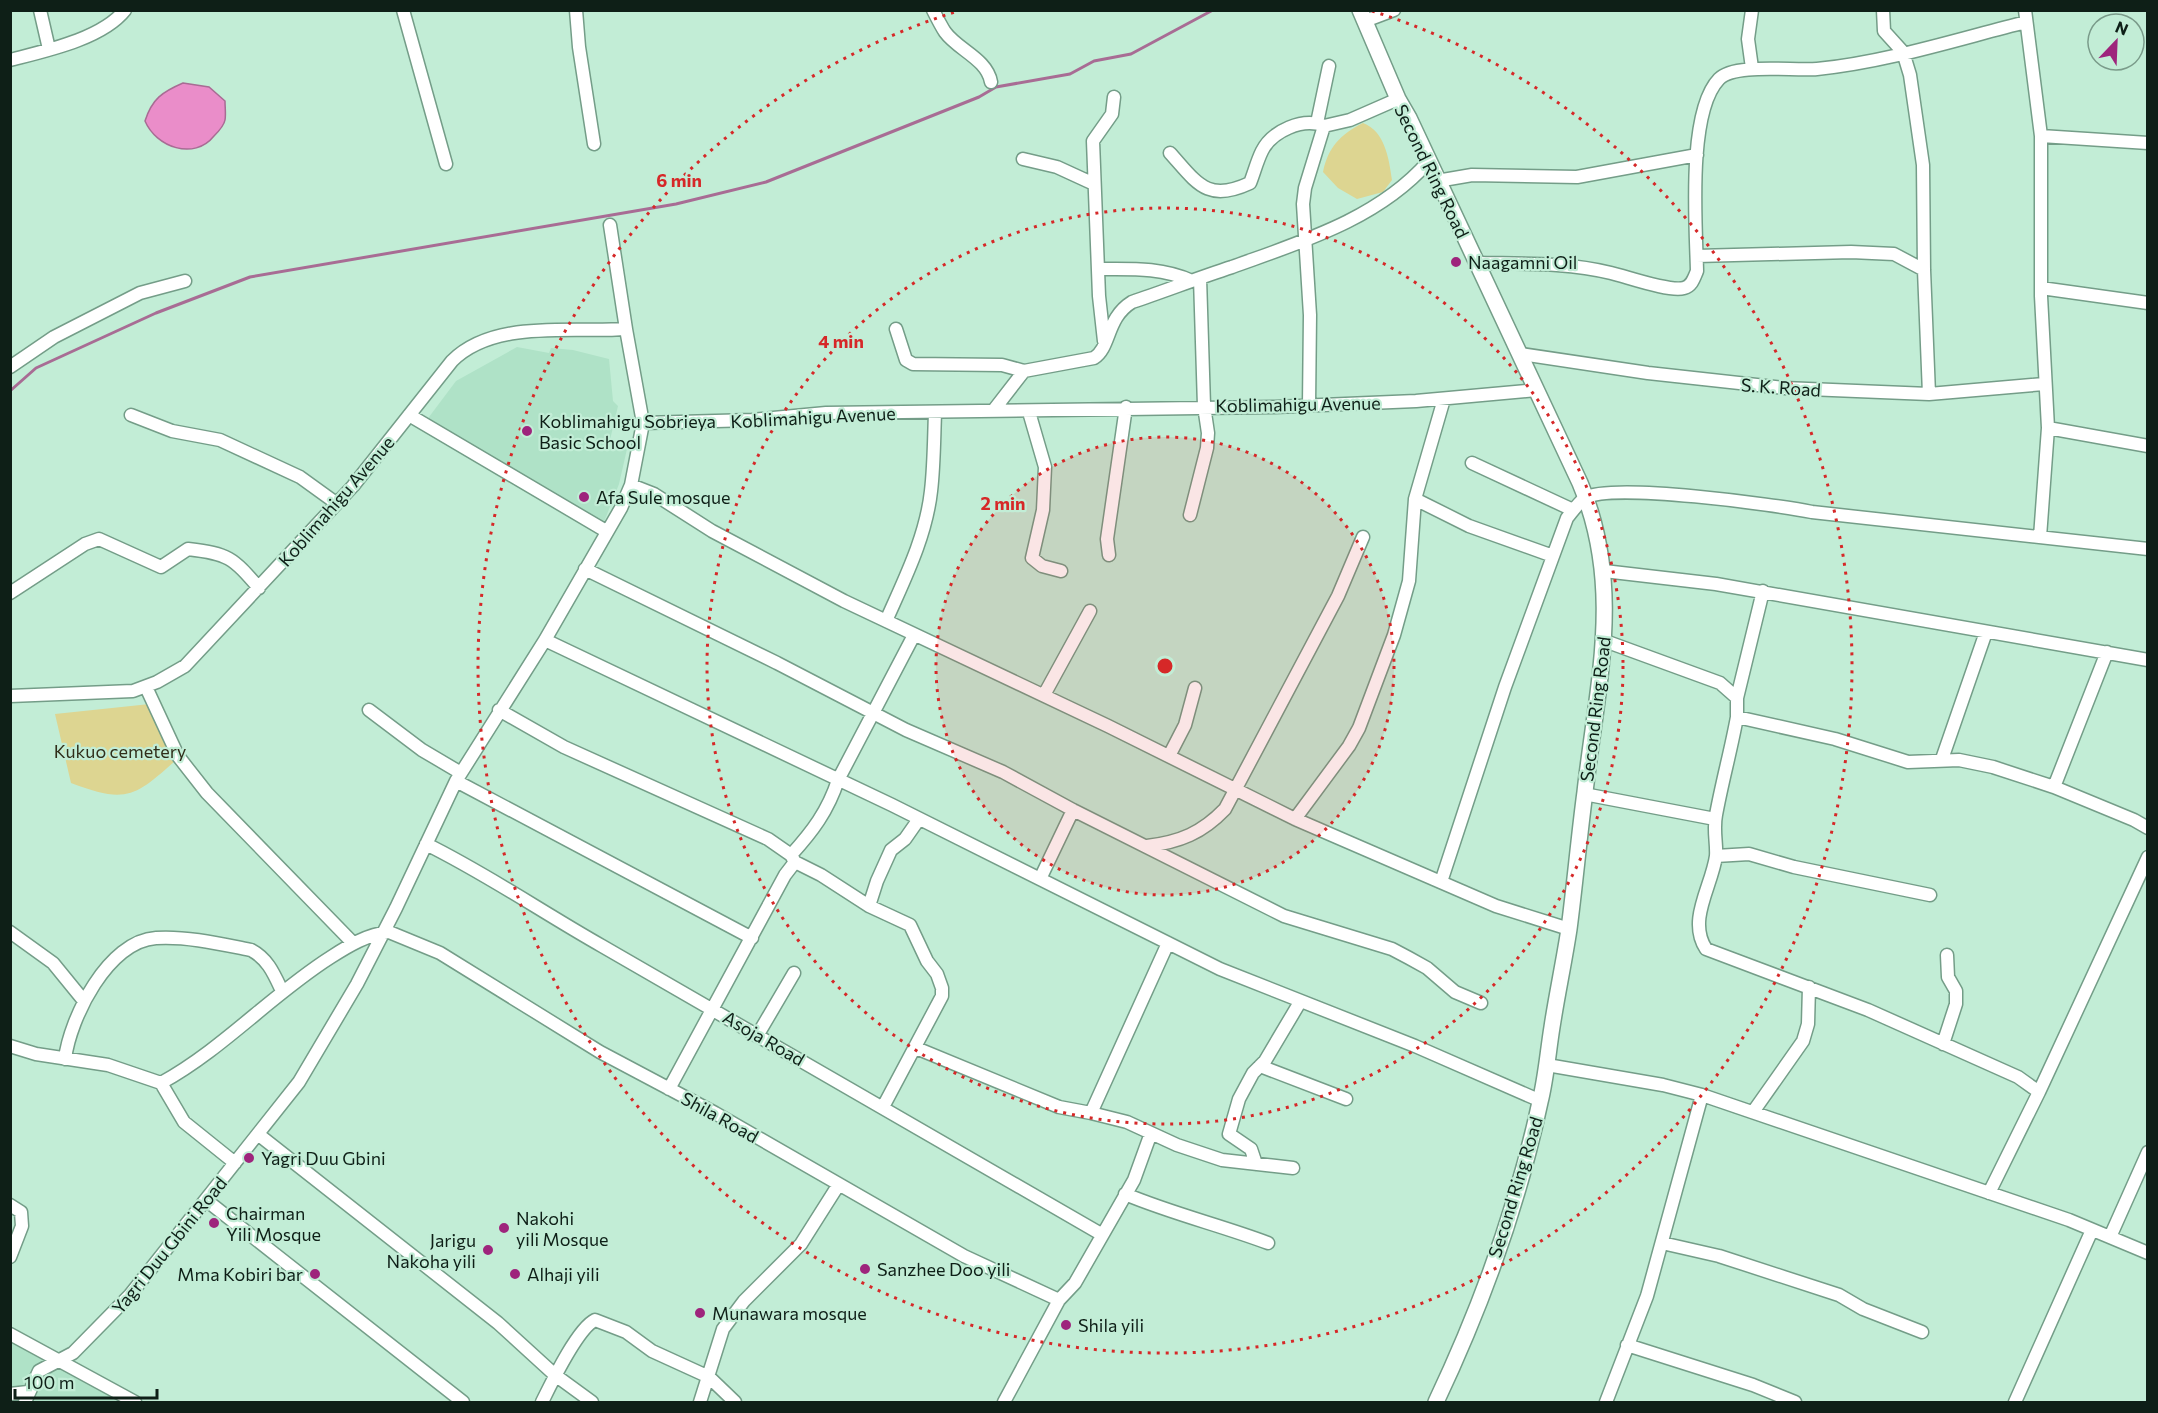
<svg xmlns="http://www.w3.org/2000/svg" width="2158" height="1413" font-family="Commissioner,sans-serif">
<style>
.built{fill:#afe2c7}
.green{fill:#ddd591}
.water{fill:#ea8dc9;stroke:#a86c94;stroke-width:1.5}
.lines{fill:none;stroke-linecap:round;stroke-linejoin:round}
.stream{stroke:#a86c94;stroke-width:3}
.minor-casing{stroke:#749d88;stroke-width:15}
.tertiary-casing{stroke:#749d88;stroke-width:18}
.minor{stroke:#fff;stroke-width:12}
.tertiary{stroke:#fff;stroke-width:15}
.ring{fill:none;stroke:#d62828;stroke-width:3;stroke-dasharray:3 6}
.poi-dot{fill:#9e247c;stroke:#c2edd6;stroke-width:2}
.labels{text-anchor:middle;dominant-baseline:central;stroke-width:4.5;stroke-linejoin:round;paint-order:stroke}
.street-label{font-size:18px;fill:#0e1f17;stroke:#c2edd6}
.poi-label{font-size:18px;fill:#0e1f17;stroke:#c2edd6;text-anchor:start}
.park-label{font-size:18px;fill:#302e1a;stroke:#c2edd6}
.centre{fill:#d62828;stroke:#c2edd6;stroke-width:3}
.ring-label{font-size:18px;text-anchor:middle;font-weight:bold;fill:#d62828;stroke:#c2edd6;stroke-width:4.5;stroke-linejoin:round;paint-order:stroke}
</style>
<rect width="100%" height="100%" fill="#c2edd6"/>
<path class="built" d="M517 347 549 353 551 348 573 350 609 359 613 401 618 406 610 440 627 449 619 484 604 522 554 497 426 421 456 381Z
M10 1336 133 1402H11Z"/>
<path class="green" d="M1363 123C1385 131 1389 159 1392 180L1383 192 1357 199 1338 188 1323 172C1328 147 1341 134 1363 123Z
M150 704 176 760C135 797 126 804 71 783L55 714Z"/>
<path class="water" d="M183 83 209 87 225 101C225 107 226 115 225 120 224 126 218 132 214 136 194 161 156 147 145 121 152 99 162 92 183 83Z"/>
<g class="lines">
<path class="stream" d="M10 391 36 368 156 313 250 277 676 204 766 182 979 97 996 87 1070 74 1094 61 1131 54 1213 10"/>
<defs>
<path id="minor" d="M40 10 49 49
M403 10 446 164
M576 10 579 47 594 144
M933 10C937 18 941 26 945 32 958 50 987 59 991 82
M1883 10 1884 31 1903 52 1910 75 1923 165 1924 270 1929 394
M2025 10 2041 136V296L2048 428 2040 537
M1365 21 1394 10
M10 60C45 51 102 39 125 10
M1752 68 1748 39 1752 10
M1317 123 1329 66
M2041 136 2148 143
M1170 153C1197 183 1207 203 1250 183 1254 173 1257 161 1262 151 1272 131 1303 117 1324 126
M1023 159 1057 167 1094 184
M1437 181 1472 175 1577 177 1697 155
M610 225 626 329
M1697 256 1851 252 1894 254 1924 270
M1477 263C1522 264 1567 262 1611 273 1628 277 1669 292 1684 288 1692 286 1694 278 1697 271 1696 226 1687 112 1719 79 1734 63 1793 71 1817 69 1887 62 1958 39 2026 22
M1098 269C1131 269 1161 267 1192 281
M2041 288 2148 303
M896 329 906 360 913 364 1002 365 1024 371 1094 358C1111 347 1106 318 1132 302 1165 291 1198 278 1232 267 1301 242 1378 219 1428 162
M1104 341 1099 296 1093 141 1112 114 1114 97
M1521 354 1648 373 1784 388 1929 394 2044 384
M10 367 54 337 140 293 185 281
M1309 405 1310 315 1303 204 1305 188 1324 126 1350 120 1398 99
M993 411 1024 371
M1029 412 1045 467 1043 510 1032 558 1042 566 1061 571
M131 415 172 431 220 440 300 477 336 503
M409 415 606 531
M2048 428 2148 446
M1472 463 1573 510
M631 485 654 494 712 531 844 601 1108 726 1295 819 1496 906 1569 929
M1415 499 1469 526 1553 556
M1190 515 1207 448 1208 433 1204 406 1200 278
M1109 555 1107 539 1126 407
M585 569 777 663 906 730 1003 772 1073 810 1284 916 1392 949 1409 958 1427 968 1455 992 1481 1003
M1604 571 1716 584 2148 660
M10 593 85 544 99 539 161 567 188 549C229 554 232 557 259 588
M886 621C904 580 926 537 931 491 934 466 934 439 935 413
M545 640 892 805 1220 969 1415 1046 1541 1101
M1605 641 1720 683 1737 698V717L1835 739 1908 762 1959 760 1993 767 2054 787 2134 820 2148 828
M146 687 178 756 207 793 353 943
M1044 695 1090 611
M10 696 133 691 157 682 185 666 353 486 452 361C494 319 571 333 626 329L643 423 752 420 826 413 1275 407 1416 401 1536 390
M1737 698 1763 591
M369 710 422 750 461 773
M499 710 564 747 768 839 791 855 795 862 821 875 869 906 910 925 927 961 937 974 942 988V996L883 1107
M1737 717C1731 750 1722 782 1716 815 1713 830 1717 844 1716 856 1712 886 1687 920 1706 949L1868 1010 2018 1077 2039 1092
M1169 756 1185 725 1195 688
M1942 759 1986 632
M456 781 752 938
M2054 787 2107 652
M1584 794 1715 819
M1295 819 1349 746 1359 728 1394 635 1409 581 1415 499 1444 399
M426 844C487 874 542 912 602 946 769 1041 934 1139 1101 1234
M1147 846C1180 842 1202 833 1225 809L1338 596 1363 537
M791 855C812 832 828 811 838 780L914 635
M1716 856 1749 854 1794 867 1930 895
M1040 879 1073 810
M1441 882 1505 687 1567 518C1572 512 1578 503 1585 498 1611 482 1777 505 1812 512L2148 549
M869 906 877 881 891 850 905 839 919 819
M10 932 53 963 84 1001
M1168 943 1091 1113 1127 1122 1177 1145 1222 1160 1293 1168
M757 1036 794 973
M1943 1044 1956 1004V991L1948 977 1947 955
M10 1046 36 1054 108 1065 161 1083 184 1122 235 1163
M916 1048 1059 1107 1091 1113
M65 1059C70 1018 108 941 156 938 187 936 221 944 251 950 268 959 274 974 282 991
M1547 1065 1663 1085 1702 1095 2069 1220 2148 1253
M1260 1066 1346 1099
M161 1083C223 1049 271 995 331 957 348 946 368 934 389 932L440 953 600 1052 715 1113 964 1256 1059 1300
M669 1089 785 875 795 862
M1753 1112 1803 1041 1808 1024 1809 987
M259 1135 498 1323 555 1375 592 1402
M1256 1164 1251 1149 1229 1134 1239 1099 1253 1073 1265 1061 1300 1002
M1989 1193 2039 1092 2148 857
M1125 1194C1173 1214 1220 1225 1268 1243
M206 1200 463 1402
M10 1205 21 1212 22 1226 10 1257
M2110 1237 2148 1152
M1662 1243 1719 1256 1839 1295 1863 1309 1922 1332
M10 1334 135 1402
M1627 1345 1753 1385 1795 1402
M10 1394 28 1392
M25 1402 39 1371 73 1353 130 1295 299 1082 357 984 396 908 456 781 545 640 621 508 631 485 643 423
M542 1402C551 1384 577 1329 595 1320L626 1332 652 1351 709 1377 735 1402
M700 1402 723 1329 744 1301 801 1244 839 1184
M1004 1402 1059 1300 1075 1283 1134 1180 1151 1133
M1606 1402 1647 1296 1702 1095
M2015 1402 2092 1230"/>
<path id="tertiary" d="M1360 10 1398 99 1409 118 1580 483C1624 587 1597 684 1585 792 1579 837 1575 883 1569 929 1564 962 1557 994 1552 1027 1548 1052 1546 1078 1540 1102 1518 1205 1481 1307 1436 1402"/>
</defs>
<use href="#minor" class="minor-casing"/>
<use href="#tertiary" class="tertiary-casing"/>
<use href="#minor" class="minor"/>
<use href="#tertiary" class="tertiary"/>
</g>
<circle cx="1165" cy="666" r="229" fill="#d62828" fill-opacity=".12"/>
<g class="ring">
<circle cx="1165" cy="666" r="229"/>
<circle cx="1165" cy="666" r="458"/>
<path d="M1372 11A687 687 0 1 1 958 11"/>
</g>
<g class="poi-dot">
<circle cx="1456" cy="262" r="6"/>
<circle cx="527" cy="431" r="6"/>
<circle cx="584" cy="497" r="6"/>
<circle cx="249" cy="1158" r="6"/>
<circle cx="214" cy="1223" r="6"/>
<circle cx="504" cy="1228" r="6"/>
<circle cx="488" cy="1250" r="6"/>
<circle cx="865" cy="1269" r="6"/>
<circle cx="315" cy="1274" r="6"/>
<circle cx="515" cy="1274" r="6"/>
<circle cx="700" cy="1313" r="6"/>
<circle cx="1066" cy="1325" r="6"/>
</g>
<g class="labels">
<g class="street-label">
<text transform="translate(1432 171) rotate(64)">Second Ring Road</text>
<text transform="translate(1781 387) rotate(4)">S. K. Road</text>
<text transform="translate(1298 404) rotate(-1)">Koblimahigu Avenue</text>
<text transform="translate(813 417) rotate(-3)">Koblimahigu Avenue</text>
<text transform="translate(336 501) rotate(-49)">Koblimahigu Avenue</text>
<text transform="translate(1595 709) rotate(-83)">Second Ring Road</text>
<text transform="translate(764 1038) rotate(30)">Asoja Road</text>
<text transform="translate(720 1117) rotate(29)">Shila Road</text>
<text transform="translate(1515 1187) rotate(-73)">Second Ring Road</text>
<text transform="translate(169 1245) rotate(-51)">Yagri Duu Gbini Road</text>
</g>
<g class="poi-label">
<text x="1468" y="262">Naagamni Oil</text>
<text x="539" y="421">Koblimahigu Sobrieya<tspan x="539" dy="21">Basic School</tspan></text>
<text x="596" y="497">Afa Sule mosque</text>
<text x="261" y="1158">Yagri Duu Gbini</text>
<text x="226" y="1213">Chairman<tspan x="226" dy="21">Yili Mosque</tspan></text>
<text x="516" y="1218">Nakohi<tspan x="516" dy="21">yili Mosque</tspan></text>
<text x="476" y="1240" text-anchor="end">Jarigu<tspan x="476" dy="21">Nakoha yili</tspan></text>
<text x="877" y="1269">Sanzhee Doo yili</text>
<text x="303" y="1274" text-anchor="end">Mma Kobiri bar</text>
<text x="527" y="1274">Alhaji yili</text>
<text x="712" y="1313">Munawara mosque</text>
<text x="1078" y="1325">Shila yili</text>
</g>
<g class="park-label">
<text x="120" y="751">Kukuo cemetery</text>
</g>
</g>
<circle cx="1165" cy="666" r="9" class="centre"/>
<g class="ring-label">
<text x="679" y="187">6 min</text>
<text x="841" y="348">4 min</text>
<text x="1003" y="510">2 min</text>
</g>
<rect width="2158" height="1413" fill="none" stroke="#0e1f17" stroke-width="24"/>
<g transform="translate(2116 42) rotate(23)"><circle r="28" fill="#c2edd6" stroke="#7a9b8a" stroke-width="1.5"/>
<path d="M0-4.5L10 22L0 15L-10 22Z" fill="#9e247c"/>
<text y="-9" font-size="16" font-weight="bold" text-anchor="middle" fill="#0e1f17">N</text>
</g>
<path d="M15 1389v9h142v-9" fill="none" stroke="#0e1f17" stroke-width="3"/>
<text x="24" y="1389" font-size="18" fill="#0e1f17" stroke="#c2edd6" stroke-width="4.5" paint-order="stroke">100 m</text>
</svg>
